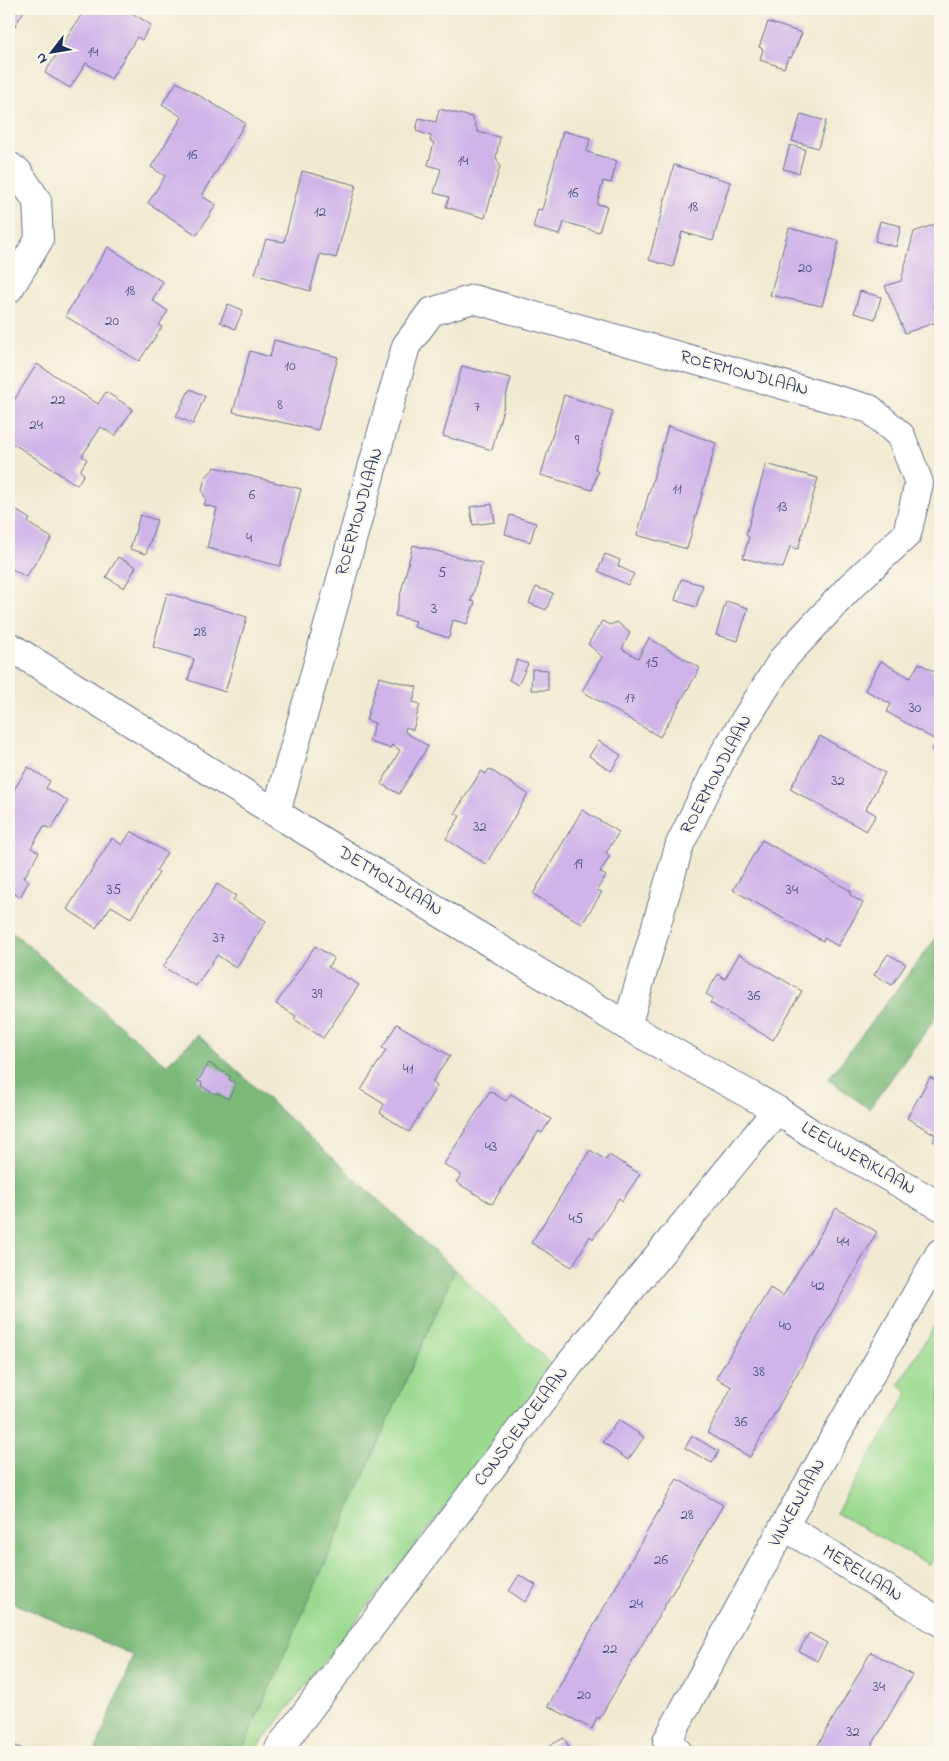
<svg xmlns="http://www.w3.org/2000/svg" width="949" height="1761" font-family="'Indie Flower',sans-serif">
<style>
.green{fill:#9ad98e;stroke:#5a8476}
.forest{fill:#7bb979;stroke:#4b746c}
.building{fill:#ceb4e8}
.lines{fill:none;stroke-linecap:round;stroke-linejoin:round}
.minor-casing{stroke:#667087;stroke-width:30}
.minor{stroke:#fff;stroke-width:28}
.labels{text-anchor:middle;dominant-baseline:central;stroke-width:4.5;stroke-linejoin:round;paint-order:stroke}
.number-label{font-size:15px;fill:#485080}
.street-label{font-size:18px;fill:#1b2f5e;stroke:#fbf7ec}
</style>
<rect width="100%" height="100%" fill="#fbf7ec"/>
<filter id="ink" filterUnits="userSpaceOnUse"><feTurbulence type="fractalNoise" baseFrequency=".02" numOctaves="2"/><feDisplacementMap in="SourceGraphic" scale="10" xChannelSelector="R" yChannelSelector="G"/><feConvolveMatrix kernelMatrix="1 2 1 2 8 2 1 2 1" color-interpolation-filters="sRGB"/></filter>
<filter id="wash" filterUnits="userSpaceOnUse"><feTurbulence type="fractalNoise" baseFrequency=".0096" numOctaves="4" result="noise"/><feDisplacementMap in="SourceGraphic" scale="20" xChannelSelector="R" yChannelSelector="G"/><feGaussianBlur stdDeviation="1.12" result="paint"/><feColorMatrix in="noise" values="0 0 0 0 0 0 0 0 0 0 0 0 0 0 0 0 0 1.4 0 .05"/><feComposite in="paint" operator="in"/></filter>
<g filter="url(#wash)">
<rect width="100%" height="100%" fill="#f1ead2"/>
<path class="green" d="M455 1270 554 1367 254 1752H241Z
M940 1316V1547L930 1565 836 1513 908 1393 899 1384Z"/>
<path class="forest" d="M9 929 166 1065 198 1035 455 1270 241 1752H95L133 1655 9 1601Z
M940 933V1012L869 1109 828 1079Z"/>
<g id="blocks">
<path class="building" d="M9 9H25L9 36Z
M85 9H126L151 25 142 40 137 37 111 79 86 63 70 88 45 73Z
M768 22 802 33 791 58 788 57 784 68 760 60 763 49 759 47Z
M177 82 245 123 202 196 216 205 197 235 148 203 165 176 151 167 182 117 162 104Z
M439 109 472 117 478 132 500 137 496 157 500 166 485 218 446 207 449 197 434 193 441 169 428 165 434 143 430 141 431 136 416 131 419 118 436 122Z
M801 114 826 121 818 148 792 141Z
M563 131 590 138 587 152 617 161 611 183 603 181 597 204 607 206 599 232 564 222 560 235 533 228 538 209 542 210Z
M790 145 805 149 799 173 783 169Z
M674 165 730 182 713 241 682 232 673 267 649 260Z
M302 171 356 185 336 258 320 254 310 291 255 274 266 239 284 242Z
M880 221 901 226 896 247 875 241Z
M938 223 940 230V303L934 306 940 321 905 333 885 286 901 281 914 232Z
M789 228 839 241 822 306 770 295Z
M108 247 163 282 152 300 168 311 159 325 162 327 139 361 65 316Z
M860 291 881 297 875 319 854 313Z
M228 304 243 310 235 329 220 322Z
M274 340 338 357 318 430 233 412 250 351 270 357Z
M37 364 98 404 106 392 133 409 115 436 101 427 82 456 87 459 80 471 84 474 77 485 9 441V408Z
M462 366 511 378 492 450 443 436Z
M190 389 205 396 193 424 176 416Z
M564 395 613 411 595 469 598 471 592 490 541 475Z
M668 426 716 443 687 549 637 535Z
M766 464 818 478 798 549 790 547 783 568 743 558 749 537 746 535Z
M215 467 301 489 280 566 207 548 217 508 204 505 206 500 202 490 205 478Z
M492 504 495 522 473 525 470 507Z
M9 506 30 519 28 523 52 538 26 577 9 567Z
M140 515 157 520 146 554 130 549Z
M510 515 536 523 530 542 505 534Z
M413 545 482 563 471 601 475 602 467 624 453 620 449 638 414 627 416 621 395 616Z
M605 554 620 560 618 566 634 574 628 585 598 571Z
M118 557 136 567 124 588 106 577Z
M681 579 703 585 696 607 675 600Z
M536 587 553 593 546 610 529 603Z
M167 593 247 617 225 692 188 680 194 659 153 647Z
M726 601 748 608 738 641 716 635Z
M602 621 610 625 617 622 630 633 622 649 638 658 649 638 700 668 660 737 582 691 602 657 588 644Z
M517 660 528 664 518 685 509 680Z
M881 661 910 678 919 663 940 675V755L932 750 937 741 887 712 891 704 865 690Z
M532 669 548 670V690H531Z
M379 677 417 687 413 702 420 704 413 730 406 727 405 732 428 746 399 794 381 784 400 750 392 745 390 748 369 742 375 723 366 720Z
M820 736 885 773 866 809 876 815 866 831 790 789Z
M599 741 621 755 611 771 589 756Z
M28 767 50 781 46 788 68 801 51 829 44 826 31 848 39 852 24 878 29 881 20 897 9 891V798Z
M489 769 528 794 486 864 446 839 460 816 455 813 481 771 486 774Z
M582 810 619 832 606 853 610 856 600 872 606 876 597 890 602 892 582 924 533 894Z
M131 831 167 853 156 871 159 873 131 918 111 906 96 928 67 909 112 838 122 845Z
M762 840 851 891 850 895 863 903 838 946 824 938 823 941 733 890Z
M217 884 236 896 233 900 266 921 236 968 217 955 196 986 163 967Z
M315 946 334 958 328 967 359 985 323 1038 294 1019 296 1016 276 1004Z
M739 954 802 991 773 1040 710 1003 713 998 706 994 718 974 725 979Z
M888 954 906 964 892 985 874 975Z
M397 1024 450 1056 432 1082 437 1086 409 1132 380 1113 384 1104 361 1090 386 1050 382 1048Z
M209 1063 231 1077 229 1079 236 1084 228 1099 220 1094 216 1093 215 1094 201 1086 202 1083 198 1081Z
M930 1077 940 1083V1145L933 1141 936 1135 907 1118Z
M490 1091 506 1101 511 1094 551 1119 542 1133 539 1131 492 1204 456 1182 461 1175 444 1164Z
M590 1150 606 1160 609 1155 640 1174 622 1201 619 1198 593 1239 590 1236 572 1267 531 1243Z
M836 1208 877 1232 750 1457 707 1433 732 1387 716 1378 770 1288 783 1296Z
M618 1420 644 1437 628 1460 603 1442Z
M692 1436 719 1451 712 1463 685 1448Z
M677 1479 723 1505 599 1719 597 1717 592 1729 548 1706Z
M519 1575 536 1585 525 1602 509 1591Z
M809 1633 827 1643 817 1661 799 1651Z
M871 1652 912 1675 886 1721 868 1752H814Z
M564 1738 571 1751 569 1752H540L539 1751Z
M13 1745 30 1752H9Z"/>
</g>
</g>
<g filter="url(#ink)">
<use href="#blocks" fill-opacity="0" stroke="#667087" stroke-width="1"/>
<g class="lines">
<defs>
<path id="minor" d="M9 166 18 172 37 201 39 240 9 289
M9 646 276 813 627 1026 777 1110 811 1133 940 1206
M276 813 406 346 431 312 473 299 870 409 901 436 919 483 907 534 850 587 783 659 725 752 680 844 627 1026
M784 1526 940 1622
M278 1752 280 1747 569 1365 777 1110
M678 1752 667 1741 784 1526 940 1253"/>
</defs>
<use href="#minor" class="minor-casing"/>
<use href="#minor" class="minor"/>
</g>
</g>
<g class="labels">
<g class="number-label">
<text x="93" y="52">14</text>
<text x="192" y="155">16</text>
<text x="463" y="161">14</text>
<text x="573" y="193">16</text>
<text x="693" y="207">18</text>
<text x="320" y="212">12</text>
<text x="805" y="268">20</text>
<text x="130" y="291">18</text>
<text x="112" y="321">20</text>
<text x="290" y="366">10</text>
<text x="58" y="400">22</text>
<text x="280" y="405">8</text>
<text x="477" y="407">7</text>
<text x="36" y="425">24</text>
<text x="577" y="440">9</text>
<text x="677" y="489">11</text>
<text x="252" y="495">6</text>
<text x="782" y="507">13</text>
<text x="249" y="538">4</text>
<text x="442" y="573">5</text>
<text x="434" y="609">3</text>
<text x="200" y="632">28</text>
<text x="652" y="663">15</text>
<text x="630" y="698">17</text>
<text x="915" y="708">30</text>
<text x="838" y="781">32</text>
<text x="480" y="827">32</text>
<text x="578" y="864">19</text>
<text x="114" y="890">35</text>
<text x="792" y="890">34</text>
<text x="219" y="938">37</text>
<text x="317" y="994">39</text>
<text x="754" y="996">36</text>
<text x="408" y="1069">41</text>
<text x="491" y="1147">43</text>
<text x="576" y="1219">45</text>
<text x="843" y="1242">44</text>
<text x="818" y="1286">42</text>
<text x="785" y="1326">40</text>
<text x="759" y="1372">38</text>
<text x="741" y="1422">36</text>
<text x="687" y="1515">28</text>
<text x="661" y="1560">26</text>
<text x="636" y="1604">24</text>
<text x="610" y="1649">22</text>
<text x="879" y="1687">34</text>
<text x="584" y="1695">20</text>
<text x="853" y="1732">32</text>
</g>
<g class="street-label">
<text transform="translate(744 374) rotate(15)">ROERMONDLAAN</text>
<text transform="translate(360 512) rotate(-74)">ROERMONDLAAN</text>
<text transform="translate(717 775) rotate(-62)">ROERMONDLAAN</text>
<text transform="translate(390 882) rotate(31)">DETMOLDLAAN</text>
<text transform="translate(858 1159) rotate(30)">LEEUWERIKLAAN</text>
<text transform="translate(522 1427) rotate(-53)">CONSCIENCELAAN</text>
<text transform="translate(798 1503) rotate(-61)">VINKENLAAN</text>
<text transform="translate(862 1574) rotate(32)">MERELLAAN</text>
</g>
</g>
<rect width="949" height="1761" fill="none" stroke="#fbf7ec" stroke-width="30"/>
<g transform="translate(52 52) rotate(239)" stroke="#fbf7ec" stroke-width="4" paint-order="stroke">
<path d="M0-4L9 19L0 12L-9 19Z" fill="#1b2f5e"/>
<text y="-8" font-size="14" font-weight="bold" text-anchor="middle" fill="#1b2f5e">N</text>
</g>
</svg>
